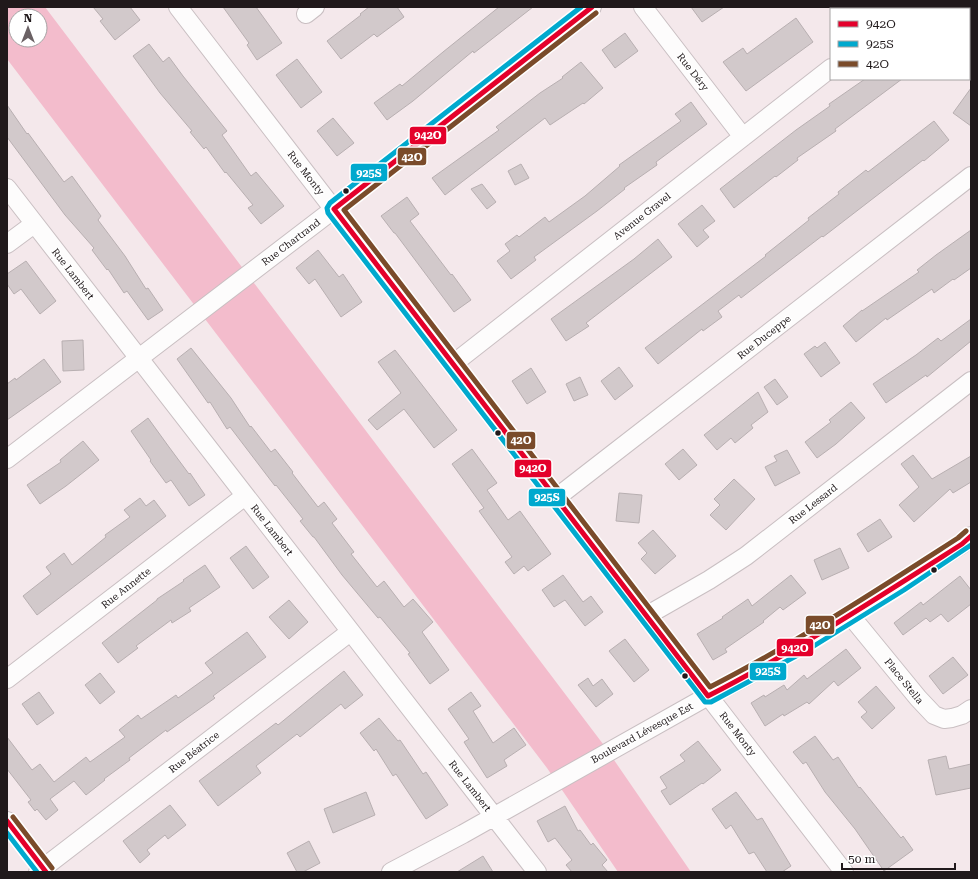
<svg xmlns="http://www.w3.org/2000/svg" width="978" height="879" font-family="'Roboto Serif',serif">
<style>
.green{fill:#f3bccc;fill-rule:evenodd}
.building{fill:#d2c9cb;stroke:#b8afb1}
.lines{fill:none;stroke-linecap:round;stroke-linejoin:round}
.minor-casing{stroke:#c9bfc2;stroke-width:20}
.minor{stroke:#fdfcfc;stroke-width:18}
.bus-1-casing{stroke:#fff;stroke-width:8}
.bus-2-casing{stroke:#fff;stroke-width:8}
.bus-3-casing{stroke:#fff;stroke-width:8}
.bus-1{stroke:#e4002b;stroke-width:5}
.bus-2{stroke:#00a9ce;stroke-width:5}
.bus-3{stroke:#7a4b2a;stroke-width:5}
.bus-dot{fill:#20191b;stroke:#fff;stroke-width:1.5}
.labels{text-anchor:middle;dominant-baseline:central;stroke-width:3;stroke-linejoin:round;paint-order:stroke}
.street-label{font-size:10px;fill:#20191b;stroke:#fff}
.line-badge{stroke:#fff;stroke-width:1.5}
.badge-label{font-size:11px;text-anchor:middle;font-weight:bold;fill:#fff}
</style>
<rect width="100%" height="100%" fill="#f4e8eb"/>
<path class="green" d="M7 7H45L603 744 691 872H618L547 768 7 59ZM16 16H40V40H16Z"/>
<path class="building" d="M93 7H130L140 20 115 40 100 21 103 19Z
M223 7H256L282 43 257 60 247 45 249 43Z
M369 7H397L404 17 377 37 374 34 341 59 327 41 361 15 360 14Z
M499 7H533L474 53 473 51 413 101 387 120 374 103 400 84 402 86 443 52Z
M691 7H724L702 22Z
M796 18 813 42 746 91 723 62 743 48 747 54Z
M625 33 638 51 615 68 602 50Z
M149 44 163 62 169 57 183 76 227 131 222 135 251 176 256 172 284 206 261 224 248 208 253 205 226 172 225 173 206 147 204 149 190 132 192 131 160 93 133 56Z
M297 59 322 92 301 108 276 75Z
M581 62 603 88 584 104 583 103 550 125 545 118 445 195 432 178 499 130 496 127 540 93 563 78 562 77Z
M865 79H902L835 129 836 131 797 158 798 160 776 177 775 176 734 208 720 189 796 130 830 106 829 104Z
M971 88V126L953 113Z
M691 102 707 124 656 162 657 165 624 188 625 189 597 211 534 257 536 260 511 279 497 261 510 251 505 244 517 235 519 237 545 217 549 222 585 196 620 166 619 165 681 121 675 114Z
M7 105 27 134 28 133 64 182 72 176 101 216 98 220 125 256 146 289 148 288 163 310 148 320 127 291 124 293 108 269 107 270 92 250 94 248 65 215 7 137Z
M333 118 354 143 337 156 317 131Z
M934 121 949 140 924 161 923 160 823 237 822 236 741 298 739 295 718 311 722 317 703 331 702 329 658 364 645 348 766 256 765 255 809 220 808 218 839 194 838 192 866 170 868 172Z
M521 164 529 178 515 185 508 171Z
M482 184 496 202 487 209 471 189Z
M407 197 419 214 410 221 451 275 452 274 471 300 454 312 395 233H394L381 216Z
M702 205 715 221 703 230 709 237 697 247 678 224Z
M971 230V268L954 280 953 279 934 293 932 289 887 320 886 318 856 342 843 326 862 310V311L919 272 917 270 936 255Z
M658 239 672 257 586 323 589 326 566 341 551 319 634 259Z
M318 250 339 277 343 274 362 302 341 317 315 279 309 284 296 268Z
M26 261 56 301 40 314 21 289 14 294 7 284V274Z
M971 319V341L927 377 926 375 886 403 873 384 916 355 938 338 941 341Z
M83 340 84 370 63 371 62 341Z
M825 342 840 363 821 377 804 354 815 346 817 348Z
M191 348 231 398 250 427 251 426 271 452 275 449 293 472 292 473 318 507 324 502 337 519 332 523 354 552 351 554 377 587 384 581 404 607 413 599 433 622 422 632 449 670 430 684 408 654 410 653 380 617 378 618 342 575 314 537H313L300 521 303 519 276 485 275 486 230 427 227 429 210 402 208 403 177 359Z
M395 350 457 430 434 448 404 409 377 430 368 420 401 393 378 362Z
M44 359 61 382 7 420V384L15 378 16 380Z
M619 367 633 386 615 400 601 381Z
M531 368 546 392 527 404 512 381Z
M580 377 588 395 574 401 566 384Z
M775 379 788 397 777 405 764 387Z
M758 392 768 412 751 425 753 428 735 443 731 438 717 450 704 435Z
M851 402 865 418 836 444 817 458 805 442 831 422 829 420Z
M148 418 169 447 189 474 190 473 205 495 189 506 171 480 166 483 150 461 151 460 131 431Z
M83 441 99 460 66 486 40 504 27 485 61 462 60 460Z
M472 449 497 483 487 490 508 520 520 511 551 554 528 571 524 566 514 574 505 562 512 557 479 511 484 508 452 464Z
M683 449 697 465 679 480 665 464Z
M787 450 800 473 775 486 765 467 777 461 774 456Z
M913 455 932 479 971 456V482L953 493 950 489 914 522 899 505 919 487 901 464Z
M734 479 755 499 726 530 710 515 720 505 714 499Z
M619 493 642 495 639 523 616 521Z
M140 498 146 506 154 500 166 516 37 615 23 596 51 574 46 567 64 553 72 565 106 537 105 535 130 517 124 510Z
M880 519 892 537 868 552 857 534Z
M653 530 676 556 655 574 641 559 647 553 638 543Z
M246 546 269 577 253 589 230 558Z
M840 548 849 568 822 580 814 560Z
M205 565 220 587 189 608 191 611 172 623 171 620 136 646 138 648 118 663 102 643 157 600V599L184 581 183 580Z
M563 575 583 602 591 596 603 612 585 626 565 600 554 607 542 590Z
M791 575 806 593 783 610 780 607 763 621 764 622 725 649 727 652 713 660 697 634 723 618 722 617 748 599 752 606Z
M960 576 971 590V604L948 622 941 614 930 622 926 618 903 635 894 623 921 602 923 605Z
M289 600 308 622 289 639 269 617Z
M247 632 266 657 213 696 215 698 167 732 166 730 129 758 130 760 104 779 105 780 86 795 74 781 50 799 58 810 46 820 37 809 35 811 28 802 31 800 7 769V737L32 770 40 764 54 782 86 757 90 762 125 737 119 730 138 715 141 719 176 695 178 698 213 673 205 663Z
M625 639 649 670 634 682 609 651Z
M846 649 861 668 838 686 834 681 809 704 807 702 784 716 783 714 765 726 751 703 764 695 765 697 784 685 787 690 804 675 807 679Z
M953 657 968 675 943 694 929 676Z
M344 671 363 695 345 709 341 704 300 737 297 734 256 766 261 773 218 806 199 781 276 723 278 725Z
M100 673 115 692 100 704 85 685Z
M588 678 593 686 602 679 613 694 596 707 578 685Z
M876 686 895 708 872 729 861 717 867 712 858 702Z
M39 692 54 713 37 725 22 704Z
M471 692 481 706 473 711 493 743 514 728 526 745 504 760 507 766 487 778 464 742 469 739 448 709Z
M379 718 398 741 400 740 423 774 426 772 448 805 426 819 396 774 393 776 376 749 374 751 360 733Z
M815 736 833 760 838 757 859 788 860 787 901 838 903 836 913 850 884 871 855 829 825 792 806 762 803 764 793 752Z
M698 741 721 770 703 784 702 783 670 805 661 791 667 788 660 777 685 761 680 755Z
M946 756 949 769 971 764V788L936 795 928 760Z
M366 792 375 815 333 833 324 809Z
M736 792 757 820 762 818 791 866 782 872H767L754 852 749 854 731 825 726 829 712 809Z
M170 805 186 825 168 839 165 835 147 850 150 854 140 863 123 841Z
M565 806 578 831 580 830 591 845 593 843 607 860 602 865 608 872H572L566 865 572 860 555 838 548 842 537 821Z
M309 841 320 863 303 872H297L287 853Z
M483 856 493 872H457Z"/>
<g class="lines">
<defs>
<path id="minor" d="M178 7 844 872
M643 7 743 137
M906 9 909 7
M306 14 315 7
M7 188 537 872
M7 244 34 224
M453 364 831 68
M7 459 334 209 592 7
M556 498 971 176
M850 615 918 698 934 715 944 719 952 718 962 715 971 709
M646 616 709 580 746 556 971 381
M7 679 245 496
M7 821 46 872
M38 872 350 632
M391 872 463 834 708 696C797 652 879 597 962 544L971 536"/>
</defs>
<use href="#minor" class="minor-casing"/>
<use href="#minor" class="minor"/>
<defs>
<path id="bus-1" d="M592 7 334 209 708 696C796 651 879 597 962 544L971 536
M7 821 46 872"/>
<path id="bus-2" d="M581 7 330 203 327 208 328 213 705 702H711L809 649 904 590 971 545
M7 833 37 872"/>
<path id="bus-3" d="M596 13 344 210 710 687C796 643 877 590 958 538L966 531
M13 817 52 868"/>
</defs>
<use href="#bus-1" class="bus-1-casing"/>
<use href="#bus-2" class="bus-2-casing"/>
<use href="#bus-3" class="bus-3-casing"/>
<use href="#bus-1" class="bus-1"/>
<use href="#bus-2" class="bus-2"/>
<use href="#bus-3" class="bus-3"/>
</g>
<g class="bus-dot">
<circle cx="346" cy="191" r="3.5"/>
<circle cx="498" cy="433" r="3.5"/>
<circle cx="934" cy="570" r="3.5"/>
<circle cx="685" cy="676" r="3.5"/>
</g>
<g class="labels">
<g class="street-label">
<text transform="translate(693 72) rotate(52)">Rue Déry</text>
<text transform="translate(306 173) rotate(52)">Rue Monty</text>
<text transform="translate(642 216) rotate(-38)">Avenue Gravel</text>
<text transform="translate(291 242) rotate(-37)">Rue Chartrand</text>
<text transform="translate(73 274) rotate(52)">Rue Lambert</text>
<text transform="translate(764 337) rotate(-38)">Rue Duceppe</text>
<text transform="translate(813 504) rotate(-38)">Rue Lessard</text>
<text transform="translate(272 530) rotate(52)">Rue Lambert</text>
<text transform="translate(126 588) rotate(-38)">Rue Annette</text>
<text transform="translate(904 681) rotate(51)">Place Stella</text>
<text transform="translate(642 733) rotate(-29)">Boulevard Lévesque Est</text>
<text transform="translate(738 734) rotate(52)">Rue Monty</text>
<text transform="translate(194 752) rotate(-38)">Rue Béatrice</text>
<text transform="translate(470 786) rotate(52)">Rue Lambert</text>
</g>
</g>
<g class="line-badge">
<rect x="409" y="126" width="38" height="19" rx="4" fill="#e4002b"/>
<rect x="397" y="147" width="30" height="19" rx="4" fill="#7a4b2a"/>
<rect x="350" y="163" width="38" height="19" rx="4" fill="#00a9ce"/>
<rect x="506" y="431" width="30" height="19" rx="4" fill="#7a4b2a"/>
<rect x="514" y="459" width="38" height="19" rx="4" fill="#e4002b"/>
<rect x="528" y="488" width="38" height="19" rx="4" fill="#00a9ce"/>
<rect x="805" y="615" width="30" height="20" rx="4" fill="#7a4b2a"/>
<rect x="776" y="638" width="38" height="19" rx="4" fill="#e4002b"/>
<rect x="749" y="662" width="38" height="19" rx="4" fill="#00a9ce"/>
</g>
<g class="badge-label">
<text x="428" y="139">942O</text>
<text x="412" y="161">42O</text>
<text x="369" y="177">925S</text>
<text x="521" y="444">42O</text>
<text x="533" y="472">942O</text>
<text x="547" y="501">925S</text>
<text x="820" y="629">42O</text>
<text x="795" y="652">942O</text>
<text x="768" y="675">925S</text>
</g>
<rect width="978" height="879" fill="none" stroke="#20191b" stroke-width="16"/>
<rect x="830" y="8" width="140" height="72" fill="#ffffff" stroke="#a6a3a4"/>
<rect x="838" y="21" width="20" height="6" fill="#e4002b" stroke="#a6a3a4"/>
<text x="866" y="28" font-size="12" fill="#20191b">942O</text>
<rect x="838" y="41" width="20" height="6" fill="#00a9ce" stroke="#a6a3a4"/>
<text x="866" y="48" font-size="12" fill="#20191b">925S</text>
<rect x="838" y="61" width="20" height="6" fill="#7a4b2a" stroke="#a6a3a4"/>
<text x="866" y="68" font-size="12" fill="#20191b">42O</text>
<g transform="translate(28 28)"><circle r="19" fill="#ffffff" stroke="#a6a3a4"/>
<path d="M0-3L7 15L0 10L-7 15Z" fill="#6a6164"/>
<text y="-6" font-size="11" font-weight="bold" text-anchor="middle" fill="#20191b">N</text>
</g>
<path d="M842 863v6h113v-6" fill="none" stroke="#20191b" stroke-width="2"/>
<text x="848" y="863" font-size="12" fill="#20191b" stroke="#ffffff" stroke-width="3" paint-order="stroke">50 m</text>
</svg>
